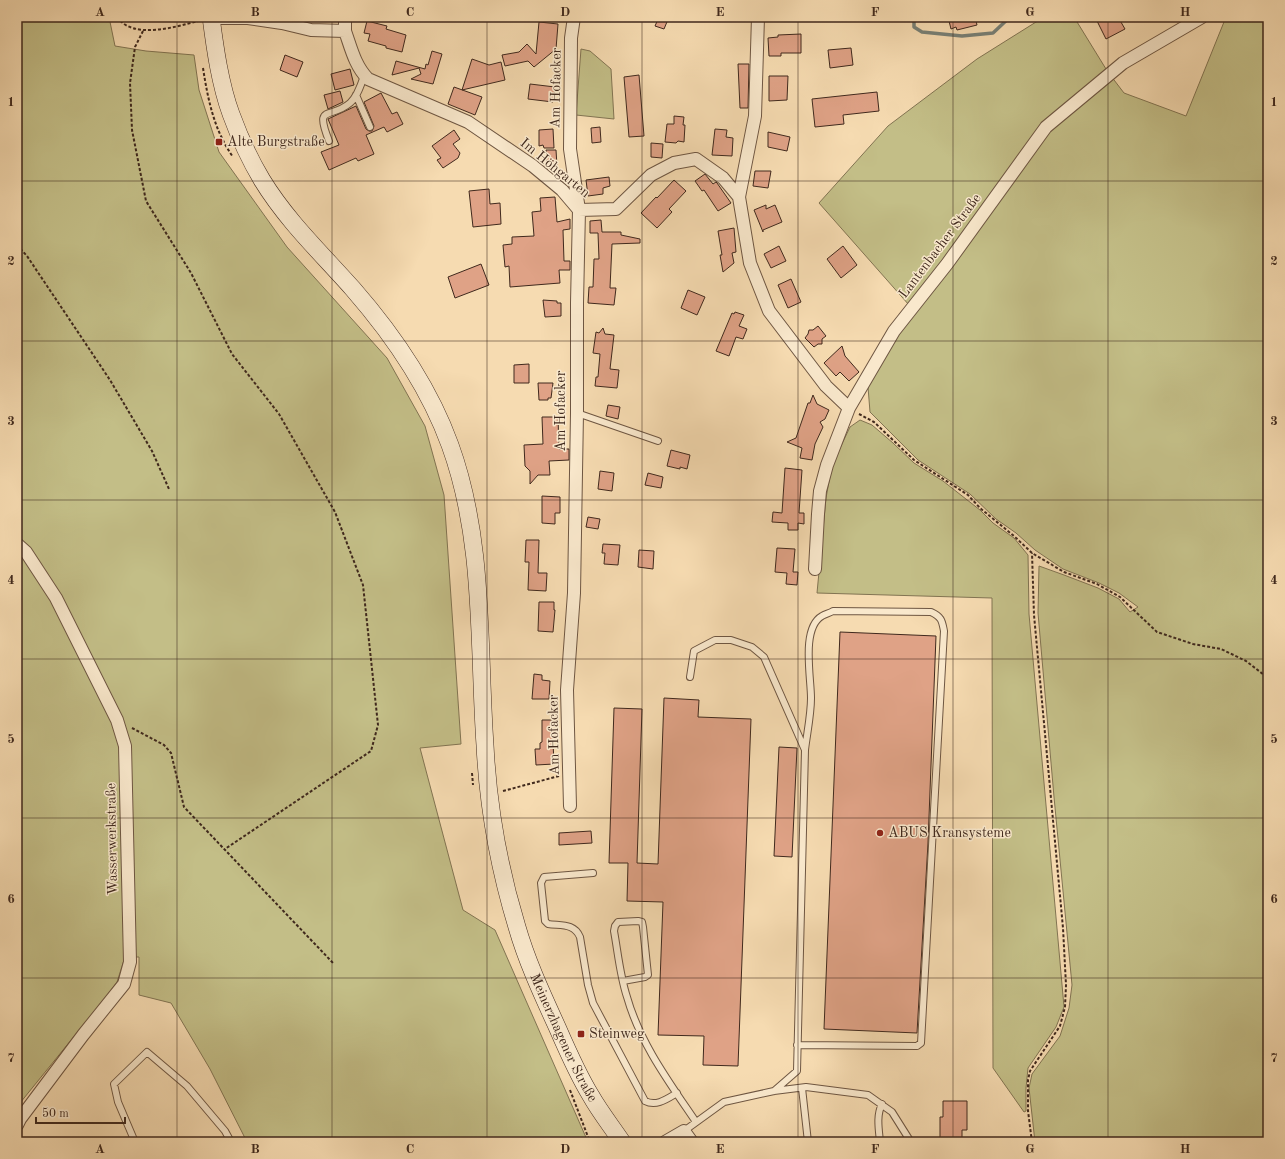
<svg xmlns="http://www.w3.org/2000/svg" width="1285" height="1159" font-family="'Old Standard TT',serif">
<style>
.green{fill:#c3be87;stroke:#827452}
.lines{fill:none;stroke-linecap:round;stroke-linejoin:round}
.stream{stroke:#788076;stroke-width:3.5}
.building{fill:#dfa286;stroke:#40291d}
.service-casing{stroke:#6e5642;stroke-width:8}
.minor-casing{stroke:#6e5642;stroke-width:14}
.secondary-casing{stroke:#40291d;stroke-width:18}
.path{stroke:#40291d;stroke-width:2;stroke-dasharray:3 2;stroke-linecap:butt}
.service{stroke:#f9e8cc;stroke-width:6}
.minor{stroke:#f9e8cc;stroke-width:12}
.secondary{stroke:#f9e8cc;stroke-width:17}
.grid{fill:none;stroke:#40291d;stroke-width:1;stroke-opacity:0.55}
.poi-dot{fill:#8f2418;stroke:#f9e8cc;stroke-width:1.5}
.labels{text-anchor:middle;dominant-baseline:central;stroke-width:3;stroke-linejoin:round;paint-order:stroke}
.street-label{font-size:14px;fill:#40291d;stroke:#f9e8cc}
.poi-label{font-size:14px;fill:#40291d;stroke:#f9e8cc;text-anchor:start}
.neatline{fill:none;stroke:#40291d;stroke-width:1.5}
.grid-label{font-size:13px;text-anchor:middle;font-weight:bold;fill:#40291d}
</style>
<rect width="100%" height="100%" fill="#f6dbb1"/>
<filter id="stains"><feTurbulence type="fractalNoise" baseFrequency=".005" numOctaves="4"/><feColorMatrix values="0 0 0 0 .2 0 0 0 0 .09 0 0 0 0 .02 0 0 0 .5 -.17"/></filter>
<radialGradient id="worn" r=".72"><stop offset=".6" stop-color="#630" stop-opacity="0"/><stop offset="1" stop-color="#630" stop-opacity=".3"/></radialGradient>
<path class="green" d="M17 17H109L115 46 146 51 194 55 199 90 219 152 287 247 387 358 425 426 444 495 461 744 420 748 463 910 495 930 588 1142H247L210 1069 171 1003 139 995V957H125L117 982 106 997 20 1103 17 1109Z
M1044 17H1074L1106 69 1043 125 909 305 819 203 888 126 977 59Z
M1226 17H1268V1142H1035L1029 1088 1032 1074 1060 1036 1069 1008 1072 985 1054 797 1038 613 1039 566 1064 575 1098 588 1119 599 1130 612 1138 607 1119 593 1099 583 1063 569 1035 550 1016 533 996 519 970 494 918 460 870 412 868 387 898 334 1048 132 1111 76 1124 93 1186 116Z
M581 49 590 51 611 69 614 119 576 115Z
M860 420 872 425 893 443 914 463 943 481 980 510 993 523 1014 538 1028 555 1029 614 1064 1007 1056 1027 1028 1068 1026 1088V1111L1024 1112 993 1068 992 598 817 593 826 498 832 465 850 427Z"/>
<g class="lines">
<path class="stream" d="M914 17V27L922 32 962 36 993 33 1010 17"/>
</g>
<path class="building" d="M659 17H669L664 29 655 26Z
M948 17H975L977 25 957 30 956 27 951 29Z
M1095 17H1118L1125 29 1106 39Z
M367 21 387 26 386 29 406 35 402 52 386 48V46L368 41 370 34 364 33Z
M539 22 558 24 556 49 534 67 528 61 505 66 502 55 519 52 527 44 536 54Z
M801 34V53H781V56H769L768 38 778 37V35Z
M851 48 853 65 830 68 828 50Z
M432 51 442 54 433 84 411 79 421 74 419 68 392 75 396 61 425 69 426 64 428 65Z
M285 55 303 62 297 77 280 70Z
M472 59 489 65 501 62 505 80 462 90Z
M738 64H749L748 108H740Z
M350 69 354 85 335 90 331 74Z
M639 75 644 136 629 137 624 77Z
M769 76H788L787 100 769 101Z
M530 84 555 87 553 102 528 99Z
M454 87 482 97 475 115 448 104Z
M340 91 343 102 328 109 324 95Z
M877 92 879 111 843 115 844 124 815 127 812 99Z
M381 93 392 114 397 112 403 124 387 132 384 127 366 135 374 154 358 161 356 158 329 170 321 152 339 145 328 119 356 106 366 129 369 131H372L374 126 364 102Z
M674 116 684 117 683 125H685L684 142 678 141 676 143 665 142 667 124H674Z
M600 127 601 142 592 143 591 128Z
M553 129 554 148H544L543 145 539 146V130Z
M715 129 727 130 726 137 733 138 732 156 712 155Z
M454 130 460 139 453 144 460 153 458 158 443 168 437 160 441 158 432 146Z
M768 132 790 137 787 151 768 147Z
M651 143 663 144 662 158 651 157Z
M546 150H556L557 166H547Z
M755 171H771L768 188 753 186Z
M705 174 713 184 716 182 717 183 731 203 718 211 704 190 702 191 695 181Z
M609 177 610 186 603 188V194L588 196 586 180Z
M674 180 686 191 669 209 672 212 657 228 641 213 656 197 657 198Z
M489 189 490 204 500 203 501 224 473 227 469 191Z
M555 197 557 222 570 219V229L563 230 564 261H570V270H559L560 283 510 287 509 266 505 267 503 245 512 244V237L534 236 532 212 541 211 540 198Z
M766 205V209L775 205 782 222 763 230V232L754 210Z
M601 220 602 232H621V235L640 239V243L612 244 610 288H616L614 305 588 303 589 287H593L594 259H599L598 233H590V221Z
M734 228 736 252 732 253 734 263 723 272 720 255H722L718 231Z
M779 246 786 261 771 268 764 254Z
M843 246 857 265 841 278 827 259Z
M481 264 489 285 455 298 448 277Z
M791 279 801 302 788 308 778 285Z
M688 290 705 297 697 315 681 308Z
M543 300 557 301V303H561V316L545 317Z
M735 312 744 315 739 326 747 329 743 339 736 337 729 356 716 351 732 313 734 314Z
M818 326 826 336 822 339V344H818L814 347 805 338 808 334 809 330H813Z
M603 328 605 334 614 335 610 369 619 370 617 388 595 386 596 377H598L600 354 593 353 596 332 599 333Z
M842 346 845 356 859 372 849 381 840 372 836 376 824 363Z
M529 364V383H514V365Z
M538 383H553L551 398H548V400H539Z
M813 395 817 404 829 410 825 419 820 422 823 427 815 444 812 460 800 458 802 448 787 442 796 438 808 403H810Z
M608 405 620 407 618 419 606 416Z
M542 417H558L559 449H569V460L549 461 550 475H538L530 484V471L525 466 524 445 543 444Z
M671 450 690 455 687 469 680 467V469L667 466Z
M785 468 802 470 799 513H804V524L798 523V530H788V523L772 522 773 512 782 513Z
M600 471 614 473 612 491 598 489Z
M648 473 663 477 661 488 645 485Z
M542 496 560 497V513H555V524L542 523Z
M588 517 600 519 598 529 586 527Z
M526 540H539L538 573H547L546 591 528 590 529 562H525Z
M603 544 620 545 618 565 604 564 605 553H602Z
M777 548 795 549 793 572H798L797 585 786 584 787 573 775 572Z
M639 550 654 551 653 569 638 567Z
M539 602H554V610H555L553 632 538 631Z
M840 632 936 636 928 843 917 1033 824 1029Z
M534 674 542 675V680L550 681 549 699H532Z
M664 698 699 700 698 717 751 719 738 1066 703 1065 704 1036 658 1035 663 902 627 901 628 863H609L614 708 642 709 637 863 658 864Z
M542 720H552L554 764 536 765 535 749H540V743L542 742Z
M779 747 797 748 792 857 774 856Z
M591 831 592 843 559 845V833Z
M943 1101H967V1130H962V1142H940V1117H943Z"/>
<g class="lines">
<defs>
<path id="service" d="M356 95 370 127
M329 141C314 103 330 120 350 103 357 97 361 85 364 76
M577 413 658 441
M690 677 694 651 715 640H731L752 647 764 657 805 750 797 1071 774 1091
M593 873 544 877 541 883 545 921 548 924C561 926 574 923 580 937L588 985 593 1003 645 1101C656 1107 667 1099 677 1093
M623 981 645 977 648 975 643 927 642 922 638 921 618 922 615 926 614 931C618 953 620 976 627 997 640 1043 669 1082 696 1122
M797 1045 917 1046 921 1043 944 631C942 621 942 617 931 612L833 611C830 613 825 614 822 616 801 628 811 677 811 698 811 715 807 733 805 750
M802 1088 808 1142
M684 1131 724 1102 774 1091 806 1087 868 1095 892 1112 909 1139V1142
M135 1142 118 1102 114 1084 147 1052 187 1086 225 1131 231 1142
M880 1142C879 1130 876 1116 882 1104"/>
<path id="minor" d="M758 17 755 116 739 197 750 263 769 311 826 386 849 408
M211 18H248L282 23 311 30 345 31V17
M345 31C351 48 355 66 368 79L468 122 533 166 562 190 579 210 616 209 651 175 674 163 696 159 723 178 739 197
M17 544 26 552 56 598 117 720 125 746 130 962 124 984 83 1035 20 1119 17 1125
M815 569 818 514 820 491 827 465 849 408 894 331 947 264 1046 127 1123 63 1202 17
M570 806 567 690 574 593 577 413V303L579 210 570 149 571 38 574 17
M665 1142 684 1131 692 1142"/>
<g id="secondary">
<path id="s1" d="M211 17C215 48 220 84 231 114 239 136 250 160 262 180 287 221 322 254 353 289 394 336 429 387 450 445 485 541 478 645 485 745 488 806 499 868 517 927 527 962 543 996 558 1029 568 1052 578 1075 591 1096 600 1112 612 1127 622 1142"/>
</g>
</defs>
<use href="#service" class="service-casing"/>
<use href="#minor" class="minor-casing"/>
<use href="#secondary" class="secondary-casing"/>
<path class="path" d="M117 17C133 40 175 27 198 21
M143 31 135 47 130 83 132 130 146 201 191 273 232 354 279 414 335 512 363 585 378 725 371 751 225 849
M203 68C208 100 214 130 233 157
M17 245 27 256 110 380 152 451 169 489
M859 414 874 422 914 460 968 495 980 508 1014 536 1032 553 1064 572 1097 584 1120 597 1157 632 1193 644 1221 649 1246 661 1268 678
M132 728 164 745 171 753 184 807 334 964
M472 773 473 785
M503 791 559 776
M570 1090 590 1142
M1032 1142 1028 1111V1080L1030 1071 1060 1026 1065 1007 1066 985 1063 928 1034 615 1032 553"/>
<use href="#service" class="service"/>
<use href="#minor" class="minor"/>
<use href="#secondary" class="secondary"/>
</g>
<path class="grid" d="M177 17V1142M332 17V1142M487 17V1142M642 17V1142M798 17V1142M953 17V1142M1108 17V1142M17 181H1268M17 341H1268M17 500H1268M17 659H1268M17 818H1268M17 978H1268"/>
<g class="poi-dot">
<rect x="215" y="138" width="8" height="8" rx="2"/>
<circle cx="880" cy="833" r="4"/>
<rect x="577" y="1030" width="8" height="8" rx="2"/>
</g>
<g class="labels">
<g class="street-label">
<text transform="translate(556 88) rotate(-89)">Am Hofacker</text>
<text transform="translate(555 168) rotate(39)">Im Höhgarten</text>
<text transform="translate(940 246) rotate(-53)">Lantenbacher Straße</text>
<text transform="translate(561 411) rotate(-90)">Am Hofacker</text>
<text transform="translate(554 735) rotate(-91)">Am Hofacker</text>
<text transform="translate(112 839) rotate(-91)">Wasserwerkstraße</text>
<text stroke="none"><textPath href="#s1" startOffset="1108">Meinerzhagener Straße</textPath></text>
</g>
<g class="poi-label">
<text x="227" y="142">Alte Burgstraße</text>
<text x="888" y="833">ABUS Kransysteme</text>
<text x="589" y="1034">Steinweg</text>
</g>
</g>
<rect width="1285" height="1159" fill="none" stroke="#f6dbb1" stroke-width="44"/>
<path d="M36 1117v6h89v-6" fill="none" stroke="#40291d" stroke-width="2"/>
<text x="42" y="1117" font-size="12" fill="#40291d" stroke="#f9e8cc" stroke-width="3" paint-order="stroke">50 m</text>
<rect x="22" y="22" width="1241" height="1115" class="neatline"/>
<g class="grid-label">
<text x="100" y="16">A</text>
<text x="255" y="16">B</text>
<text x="410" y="16">C</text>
<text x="565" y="16">D</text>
<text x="720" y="16">E</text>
<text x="875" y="16">F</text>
<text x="1030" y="16">G</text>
<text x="1185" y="16">H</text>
<text x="11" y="106">1</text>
<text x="1274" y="106">1</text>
<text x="11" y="265">2</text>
<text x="1274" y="265">2</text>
<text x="11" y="425">3</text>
<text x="1274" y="425">3</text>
<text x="11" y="584">4</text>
<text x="1274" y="584">4</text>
<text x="11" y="743">5</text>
<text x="1274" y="743">5</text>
<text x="11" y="903">6</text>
<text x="1274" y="903">6</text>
<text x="11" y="1062">7</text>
<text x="1274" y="1062">7</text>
<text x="100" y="1153">A</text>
<text x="255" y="1153">B</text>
<text x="410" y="1153">C</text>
<text x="565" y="1153">D</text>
<text x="720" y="1153">E</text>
<text x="875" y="1153">F</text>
<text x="1030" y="1153">G</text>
<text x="1185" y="1153">H</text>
</g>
<rect width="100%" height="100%" filter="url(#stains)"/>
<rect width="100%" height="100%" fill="url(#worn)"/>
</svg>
